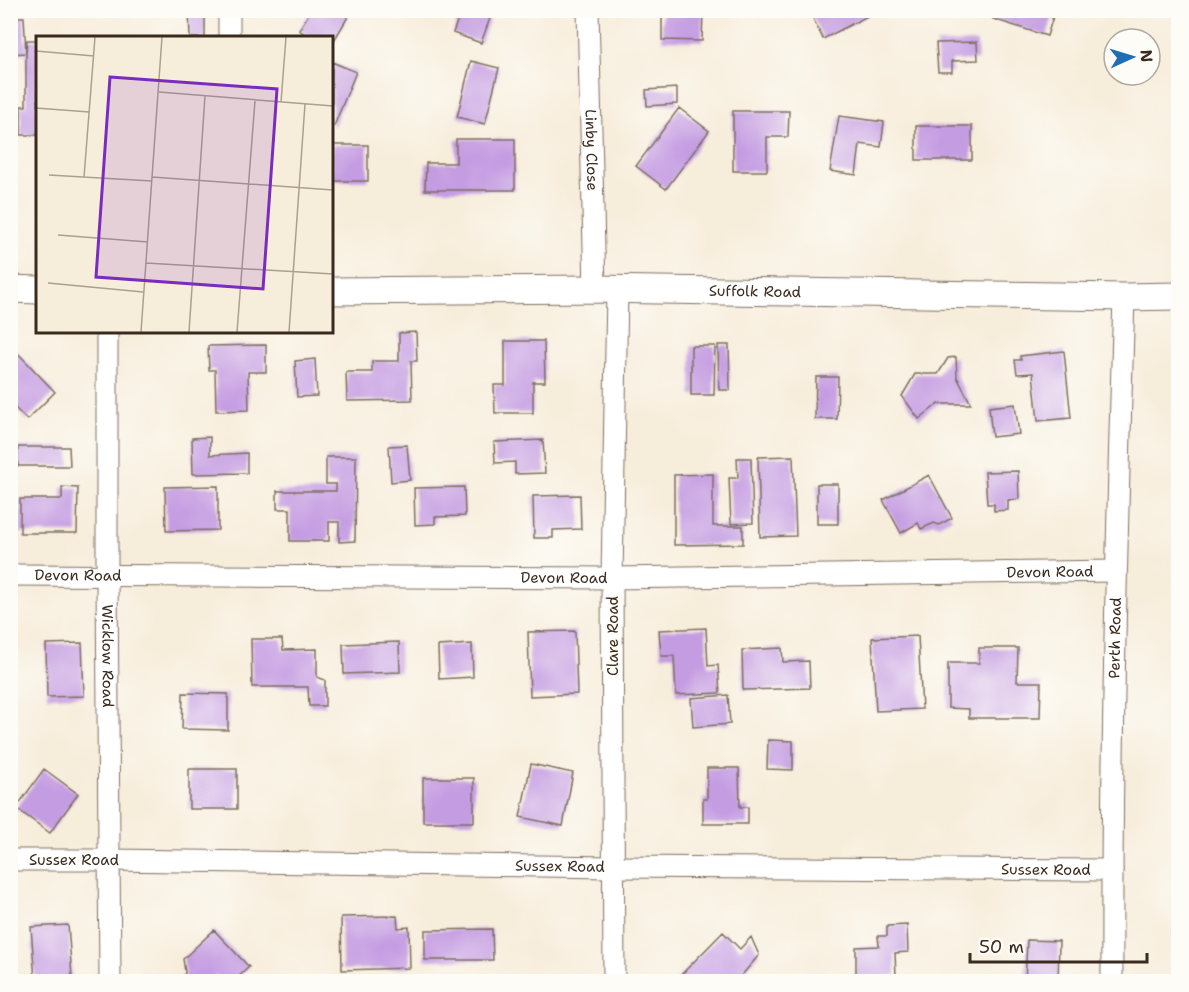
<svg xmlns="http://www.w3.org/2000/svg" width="1189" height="992" font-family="'Shantell Sans',sans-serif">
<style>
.building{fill:#c49ce2}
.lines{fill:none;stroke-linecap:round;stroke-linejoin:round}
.minor-casing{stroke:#7d6e60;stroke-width:23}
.tertiary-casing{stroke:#7d6e60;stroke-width:29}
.minor{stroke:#fff;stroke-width:21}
.tertiary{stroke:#fff;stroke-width:27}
.labels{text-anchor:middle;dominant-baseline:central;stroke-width:4.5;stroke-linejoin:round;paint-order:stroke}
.street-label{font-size:15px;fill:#3b2a1e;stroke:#fdfcf7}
.inset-road{fill:none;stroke:#ac9f8f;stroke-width:1.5}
.view{fill:#7b2cbf;fill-opacity:0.15;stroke:#7b2cbf;stroke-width:3}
.inset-edge{fill:none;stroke:#3b2a1e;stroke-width:3}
</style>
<rect width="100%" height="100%" fill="#fdfcf7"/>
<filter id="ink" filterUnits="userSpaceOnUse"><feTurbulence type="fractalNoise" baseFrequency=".0167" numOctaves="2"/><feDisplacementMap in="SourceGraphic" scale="12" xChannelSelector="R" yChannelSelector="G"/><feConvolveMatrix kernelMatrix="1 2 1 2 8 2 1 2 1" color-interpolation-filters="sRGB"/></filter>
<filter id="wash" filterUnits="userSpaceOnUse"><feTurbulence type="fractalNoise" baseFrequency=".008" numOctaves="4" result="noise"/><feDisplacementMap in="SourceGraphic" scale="24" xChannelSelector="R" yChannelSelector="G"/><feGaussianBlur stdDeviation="1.35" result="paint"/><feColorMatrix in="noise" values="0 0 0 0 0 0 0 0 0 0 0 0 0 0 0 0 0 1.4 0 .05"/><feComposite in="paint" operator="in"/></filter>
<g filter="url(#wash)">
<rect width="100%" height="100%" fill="#f7eddb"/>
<g id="blocks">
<path class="building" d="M189 10H205V38H190Z
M311 10H352L332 44V38H311L299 30Z
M461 10H493L481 43 453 33Z
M662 10H703L702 41 662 40Z
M809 10H879L823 39Z
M996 10H1055L1047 36 993 19Z
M10 17H24L26 53 27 40H38V135H21V106H26V53L10 54Z
M977 42 978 60 952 61V72H938L936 43Z
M471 61 499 68 485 124 457 117Z
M332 62 356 72 334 126 332 125Z
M677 88V104L647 106 646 90Z
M679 108 709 131 666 189 636 166Z
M733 111H789L788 137H767V171H733Z
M839 116 884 122 881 147 860 144 856 175 830 171Z
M916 126H972V160H916Z
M456 139H515V190H425L426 163H456Z
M332 145H368V181H332Z
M416 332 417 361H411L412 400 347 401 346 372H372V361H399V333Z
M505 341H544L545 382H533V413H495L494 385H505Z
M266 345V372H248L249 410 216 411 215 370H209L208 346Z
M718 345H729L730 390H719Z
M691 346H715L714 395H691Z
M13 348 55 392 27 420 10 403V350Z
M1064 351 1071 418 1038 421 1033 373 1017 374 1015 360H1021L1020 356Z
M956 357 957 377 971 404H938L919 419 902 396 915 374H938L948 358Z
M315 359 317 396 297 397 295 361Z
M816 377H838L837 419H815Z
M1015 404 1019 434 992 437 989 407Z
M210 437V455L247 453V473L193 474 192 438Z
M543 440 545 473 515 474V462L495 463 494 442Z
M407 445 410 480 391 482 389 446Z
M18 447H69L70 466H18Z
M793 456 796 536 760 537 758 457Z
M326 457H356L355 541 339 542V522H329V541H290V509H277V491H336V484H326Z
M737 458H751L753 523 731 524 729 478H738Z
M1018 471 1019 499 1008 500V510L994 511V504H987L985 472Z
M713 474V526H743V544L674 545V475Z
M929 475 952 518 939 525 934 523 921 529 918 523 901 533 883 500Z
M817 484H838V524H817Z
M218 486V530L166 531 165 487Z
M62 487 78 488 77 533H20V499H62Z
M464 487 465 516 435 517V524L415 525 414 488Z
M580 495 581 529 553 530V538H534L533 496Z
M706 628 708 666 718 665 720 693 676 695 674 656H661L659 630Z
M575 631 577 694 530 696 528 632Z
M918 636 922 709 876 711 872 638Z
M251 639H282L283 650 317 649V677L325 680V706H309L308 687H252Z
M399 642 400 672 344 674 343 644Z
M82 643 84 696 47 697 46 644Z
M472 644 473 677 439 679 438 646Z
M782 648 783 662 809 661 810 688 743 690 742 650Z
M979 648H1018L1017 682H1041L1040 718H969V709L948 708V663H979Z
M183 693 228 694V730L182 729Z
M728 695 730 724 693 727 691 698Z
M768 740 793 741V770L767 769Z
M531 764 573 773 563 826 520 817Z
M707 768H739L740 807H748V824H703V799H707Z
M44 769 78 794 50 833 16 808Z
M189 769H237V809H189Z
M423 778H474V822H423Z
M1174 914H1178V953H1174Z
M397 916 398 928 409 927 410 968 342 970 341 917Z
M68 925 72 977 35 980 31 927Z
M907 925 908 952 895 953 896 976 856 977V947L879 946 878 936H887V926Z
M492 929 493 960H425V930Z
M214 930 249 967 233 982H222L215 975 208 982H184L183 980 185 972 183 959Z
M723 932 740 949 751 937 759 955 736 982H674Z
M1027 940 1059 941 1058 982 1025 981Z"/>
</g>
</g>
<g filter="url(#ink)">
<use href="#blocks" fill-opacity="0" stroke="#7d6e60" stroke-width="1.5"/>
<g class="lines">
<defs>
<g id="minor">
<path id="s1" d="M588 10 595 289"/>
<path d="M229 38V10"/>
<path id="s2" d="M107 332V575L110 982"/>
<path id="s3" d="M10 575 612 578 1116 571"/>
<path id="s4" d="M10 860H110L614 867 1112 870"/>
<path d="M614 982 612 578 617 290"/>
<path id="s5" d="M1112 982C1111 753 1117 525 1124 297"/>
</g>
<g id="tertiary">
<path d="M10 289 38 290"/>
<path id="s6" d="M332 291 595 289 1124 297 1178 296"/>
</g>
</defs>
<use href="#minor" class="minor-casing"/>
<use href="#tertiary" class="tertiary-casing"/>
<use href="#minor" class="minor"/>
<use href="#tertiary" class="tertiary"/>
</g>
</g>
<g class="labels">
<g class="street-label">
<text stroke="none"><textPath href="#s1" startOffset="140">Linby Close</textPath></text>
<text stroke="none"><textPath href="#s6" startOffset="423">Suffolk Road</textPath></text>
<text stroke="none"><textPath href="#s3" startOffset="1040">Devon Road</textPath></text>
<text stroke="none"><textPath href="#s3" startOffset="68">Devon Road</textPath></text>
<text stroke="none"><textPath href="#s3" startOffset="554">Devon Road</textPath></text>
<text transform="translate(613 636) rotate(-90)">Clare Road</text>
<text stroke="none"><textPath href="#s5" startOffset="344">Perth Road</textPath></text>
<text stroke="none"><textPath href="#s2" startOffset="324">Wicklow Road</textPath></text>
<text stroke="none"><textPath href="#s4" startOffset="64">Sussex Road</textPath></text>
<text stroke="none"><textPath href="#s4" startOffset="550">Sussex Road</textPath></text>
<text stroke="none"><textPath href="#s4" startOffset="1036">Sussex Road</textPath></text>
</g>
</g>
<g transform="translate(36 36)">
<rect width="297" height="297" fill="#f7eddb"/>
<path class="inset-road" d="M0 15 58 20M123 56 297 70M245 66 250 1M0 72 53 76M13 139 116 145M48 141 59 1M116 141 297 154M22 199 112 206M110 227 297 238M12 247 107 256M105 296 126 1M153 296 169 60M201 296 219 65M253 296 269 68"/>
<path class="view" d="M74 41 241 53 227 253 60 241Z"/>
<rect width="297" height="297" class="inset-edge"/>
</g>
<rect width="1189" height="992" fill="none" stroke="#fdfcf7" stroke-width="36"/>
<g transform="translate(1132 57) rotate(86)"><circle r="28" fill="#fdfcf7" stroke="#afa8a0" stroke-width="1.5"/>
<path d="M0-4.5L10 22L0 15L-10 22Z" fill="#1f6fb2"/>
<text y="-9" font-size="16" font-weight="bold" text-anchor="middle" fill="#3b2a1e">N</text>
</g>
<path d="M970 953v9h177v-9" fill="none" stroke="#3b2a1e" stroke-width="3"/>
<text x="979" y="953" font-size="18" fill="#3b2a1e" stroke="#fdfcf7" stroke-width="4.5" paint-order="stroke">50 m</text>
</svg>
